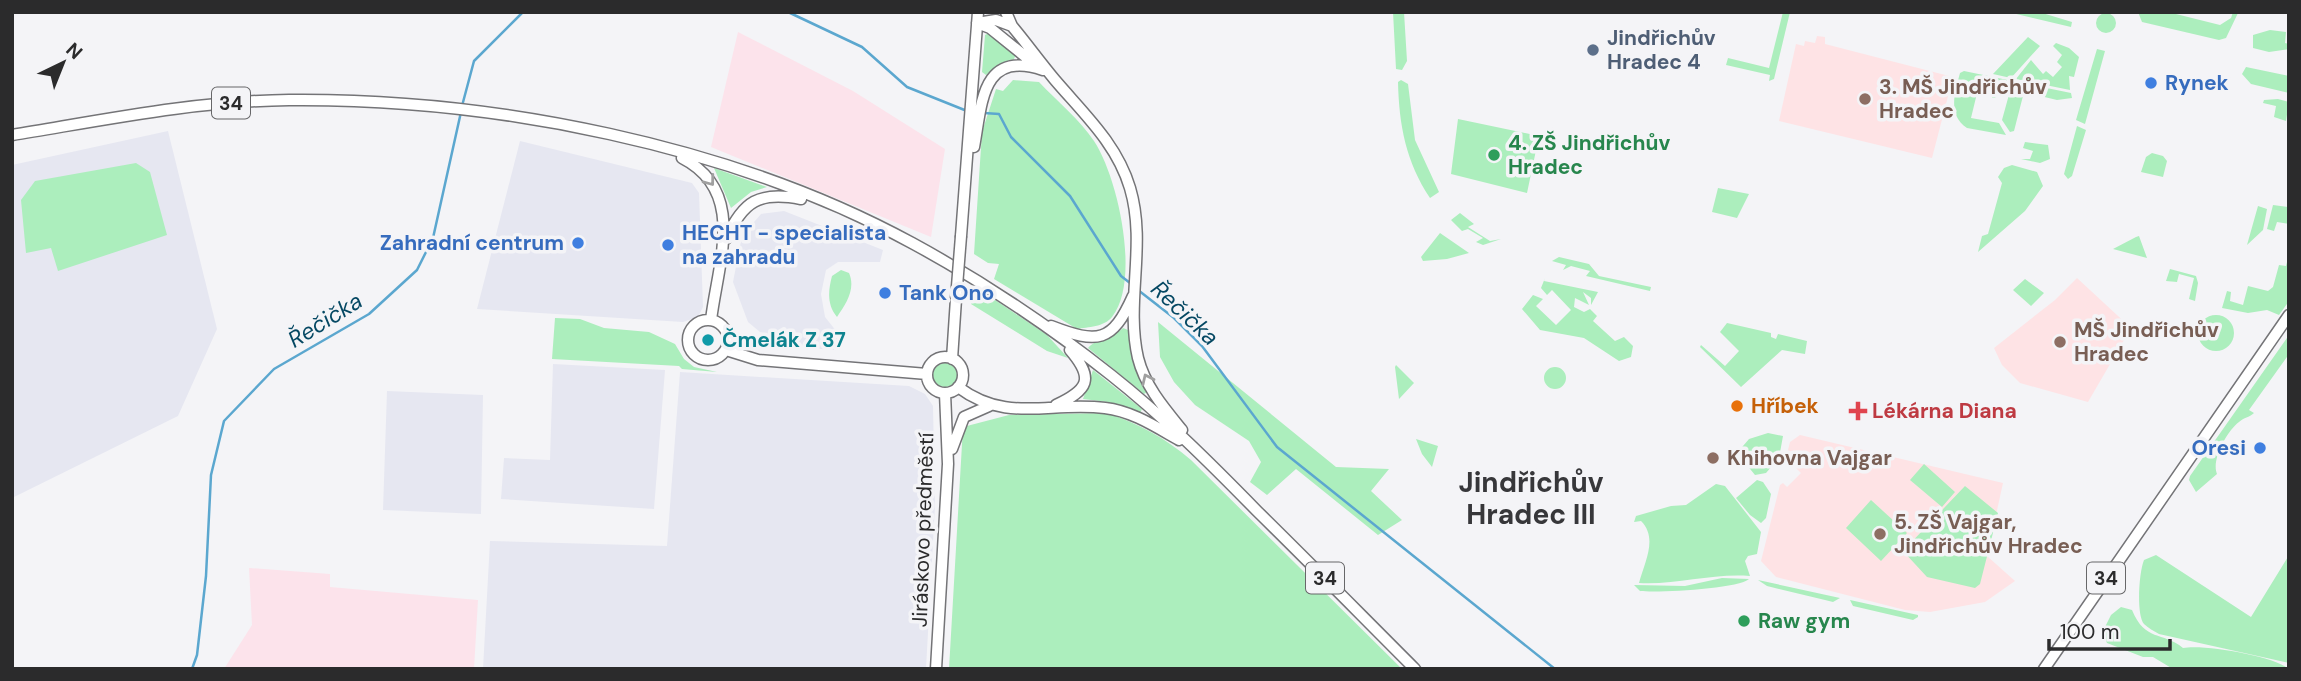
<svg xmlns="http://www.w3.org/2000/svg" width="2301" height="681" font-family="'DM Sans',sans-serif">
<style>
.built{fill:#e6e7f1}
.industrial{fill:#fce3eb}
.education{fill:#fee3e5}
.green{fill:#aceebd}
.lines{fill:none;stroke-linecap:round;stroke-linejoin:round}
.stream{stroke:#5ba7cf;stroke-width:2.5}
.major-casing{stroke:#747477;stroke-width:13}
.major{stroke:#fff;stroke-width:10}
.major-bridge-casing{stroke:#747477;stroke-width:13;stroke-linecap:butt}
.major-bridge{stroke:#fff;stroke-width:10}
.oneway{stroke:#a0a0a0}
.service-dot{fill:#5c6f8a;stroke:#f4f4f7;stroke-width:2.5}
.shop-dot{fill:#3f7fe0;stroke:#f4f4f7;stroke-width:2.5}
.education-dot{fill:#8d6e63;stroke:#f4f4f7;stroke-width:2.5}
.leisure-dot{fill:#2e9e5b;stroke:#f4f4f7;stroke-width:2.5}
.culture-dot{fill:#0f9aa8;stroke:#f4f4f7;stroke-width:2.5}
.food-dot{fill:#e8710a;stroke:#f4f4f7;stroke-width:2.5}
.health-dot{fill:#e0444e;stroke:#f4f4f7;stroke-width:2.5}
.labels{text-anchor:middle;dominant-baseline:central;stroke-width:7;stroke-linejoin:round;paint-order:stroke}
.shield{fill:#f4f4f7;stroke:#676769;stroke-width:2}
.shield-label{font-size:19px;font-weight:bold;fill:#2b2b2c}
.service-label{font-size:21px;font-weight:bold;fill:#4e5e75;stroke:#f4f4f7;text-anchor:start}
.shop-label{font-size:21px;font-weight:bold;fill:#366cbe;stroke:#f4f4f7;text-anchor:start}
.education-label{font-size:21px;font-weight:bold;fill:#785e54;stroke:#f4f4f7;text-anchor:start}
.leisure-label{font-size:21px;font-weight:bold;fill:#27864d;stroke:#f4f4f7;text-anchor:start}
.culture-label{font-size:21px;font-weight:bold;fill:#0d838f;stroke:#f4f4f7;text-anchor:start}
.food-label{font-size:21px;font-weight:bold;fill:#c56008;stroke:#f4f4f7;text-anchor:start}
.health-label{font-size:21px;font-weight:bold;fill:#be3a42;stroke:#f4f4f7;text-anchor:start}
.street-label{font-size:21px;fill:#2b2b2c;stroke:#f4f4f7}
.water-label{font-size:23px;font-style:italic;fill:#054863;stroke:#f4f4f7}
.district-label{font-size:28px;font-weight:bold;fill:#37373a;stroke:#f4f4f7}
</style>
<rect width="100%" height="100%" fill="#f4f4f7"/>
<path class="built" d="M168 131 217 329 178 416 12 498V165Z
M520 141 692 183 699 193 703 307 698 317 683 322 477 309Z
M784 211 883 250 880 262H838L826 270 821 294 825 317 837 332V345L834 350 809 348 760 332 748 322 733 282 742 236 761 214Z
M553 364 665 370 654 509 501 499 504 458 550 460Z
M680 372 909 386 925 394 933 406 935 505 926 669H483L490 541 667 546Z
M387 391 483 395 481 514 383 510Z"/>
<path class="industrial" d="M738 32 853 91 945 149 931 237 711 147Z
M249 568 330 574V587L478 600 474 669H224L252 625Z"/>
<path class="education" d="M1817 36 1825 37V44L1953 77 1932 158 1779 121 1796 44 1804 46 1805 41 1815 43Z
M2077 278 2131 328 2088 402 2020 383 2002 365 1994 348 2055 300Z
M1800 435 2003 483 1987 556 2015 581 1985 602 1930 612 1905 610 1776 577 1761 561 1780 485 1783 483 1787 487 1801 473 1786 458 1790 442Z"/>
<path class="green" d="M1393 12H1404L1407 61 1402 70 1396 69Z
M1783 12H1790L1774 79 1769 81 1770 75 1726 65 1728 58 1769 68Z
M2008 12H2039L2072 22 2071 27Z
M2138 12H2168L2220 25 2231 18 2233 12 2238 13 2226 38 2219 40 2142 22Z
M2096 23a10 10 0 1 1 20 0a10 10 0 1 1-20 0Z
M2270 30 2286 32 2285 43 2289 44V49L2269 52 2253 48V35Z
M989 33 1016 54 1014 59 999 64 986 75 982 72 985 35Z
M2028 37 2040 46 2011 78 1993 74Z
M2056 43 2069 48 2079 57 2074 77 2069 76 2070 90 2016 79 2031 60 2043 74 2046 71 2053 77 2062 67 2057 62 2062 55 2053 46Z
M2097 49 2105 51 2085 124 2076 120Z
M2246 67 2289 76V93L2251 84 2242 74Z
M1964 71 2071 93 2072 98 2057 100 2024 92 2014 131 2010 132 2002 120 2010 91 2000 90 1995 98H1992L1994 85 1980 81 1971 118 1999 123 2006 135 1967 128C1947 115 1955 92 1960 73Z
M1013 80 1039 82C1057 101 1080 120 1094 141 1118 177 1141 281 1112 317 1104 327 1088 327 1077 329L994 279 999 264 988 263 974 254 982 132 996 89 1003 91Z
M1401 80 1408 84 1415 140 1439 192 1430 198C1406 162 1399 125 1398 82Z
M2278 99 2289 102 2286 121 2274 117 2276 106 2263 103 2264 100Z
M1458 119 1539 136 1527 193 1451 174Z
M2077 126 2086 130 2072 176 2068 179 2064 174Z
M2025 142 2048 145 2050 159 2040 163 2021 159H2030L2033 151 2023 148Z
M2152 153 2163 156 2167 161 2163 177 2141 172 2146 157Z
M136 163 150 172 167 235 58 271 51 248 26 253 21 200 35 181Z
M2012 165 2037 172 2043 186 2025 211 1978 252 1982 236 1988 234 2002 183 1998 177 2004 168Z
M714 168 767 187 751 192 731 208Z
M1718 188 1749 194 1737 218 1712 212Z
M2273 205 2289 207V224L2277 222 2274 231 2267 229Z
M2258 206 2267 209 2263 230 2247 245Z
M1460 213 1474 224 1468 227 1490 241 1501 239 1483 245 1476 242 1483 238 1468 229 1462 231 1451 220Z
M1440 233 1469 253 1447 259 1423 261 1421 257Z
M2139 236 2147 258 2113 249 2136 237Z
M2289 254V301L2279 315 2267 310 2248 313 2222 308 2227 291 2231 292 2230 301 2243 305 2248 286 2268 291 2273 287 2279 265 2286 266Z
M1559 257 1589 264 1599 276 1651 287 1650 291 1586 276 1590 271 1571 266 1563 270 1566 265 1552 261Z
M2170 269 2196 276 2198 283 2195 301 2189 299 2194 278 2179 274 2177 282 2166 281Z
M841 270 849 273C856 289 846 304 837 317 827 305 828 291 832 276Z
M1545 278 1544 281 1598 292 1591 305V298L1583 292 1589 305 1575 298 1574 307 1584 312 1590 309 1597 316 1593 321 1615 341 1624 337 1633 346 1631 357 1619 361 1584 338 1540 330 1522 309 1533 295 1543 299 1536 306 1556 325 1571 310 1552 290 1547 295 1541 288Z
M2025 279 2044 293 2031 306 2013 290Z
M973 285 1047 335 1068 358 1047 351 971 304Z
M2198 333a18 18 0 1 1 36 0a18 18 0 1 1-36 0Z
M555 318 580 319 604 328 649 332 675 344 684 359 694 367 717 372 682 369 679 366 552 359Z
M1158 322 1336 467 1389 469 1371 491 1402 520 1378 535 1296 469 1267 495 1250 482 1261 462 1249 441 1195 405 1174 382 1160 357Z
M1727 323 1771 333V337L1776 339 1778 334 1807 341 1805 354 1782 350 1741 387 1700 347 1701 345 1725 366 1739 351 1720 332Z
M1123 328 1128 330 1132 359 1147 392 1144 394 1088 348C1095 339 1113 338 1123 328Z
M2289 335V354L2249 410 2254 413C2249 418 2244 417 2239 422 2227 431 2211 460 2217 474L2196 492 2189 480 2190 476Z
M933 375a12 12 0 1 1 24 0a12 12 0 1 1-24 0Z
M1396 365 1414 383 1399 399 1395 367Z
M1544 378a11 11 0 1 1 22 0a11 11 0 1 1-22 0Z
M1093 370 1142 409 1140 413 1108 402 1083 399Z
M1107 413C1140 424 1165 438 1191 460L1402 669H949L963 427 1009 415Z
M1768 433 1783 436 1779 458 1766 473 1755 475 1737 453 1749 439Z
M1416 439 1438 446 1432 467 1422 454Z
M1924 464 1955 492 1942 507 1910 480Z
M1757 480 1763 482 1771 494 1766 518 1761 523 1750 515 1736 498Z
M1716 484 1725 486 1761 532 1757 554 1748 556 1745 561 1750 576C1713 573 1677 585 1639 583 1645 561 1658 538 1641 521L1634 522 1636 516 1671 506 1686 505Z
M1965 486 1998 513 1980 584 1975 588 1927 577 1903 551Z
M1871 500 1907 533 1881 561 1846 528Z
M2156 555 2251 617 2289 555V663L2159 634C2154 631 2148 628 2144 624 2136 614 2139 572 2144 560Z
M1722 578 1749 579C1738 589 1658 593 1640 591L1634 585 1685 586Z
M1758 580 1840 598 1833 602 1825 600 1767 586Z
M1850 600 1918 615V617L1913 620 1853 606Z
M2121 607 2132 610C2145 642 2162 631 2183 648 2204 644 2274 656 2289 669H2173L2153 657H2143L2107 643 2102 633 2111 615Z"/>
<g class="lines">
<path class="stream" d="M788 12 862 47 907 87 967 111
M462 106 474 61 523 12
M984 113 999 114 1011 137 1070 196 1121 276 1130 283
M1138 290 1174 318 1202 346 1277 447 1555 669
M192 669 197 655 206 576 211 475 224 421 274 369 369 314 417 270 433 238 461 112"/>
<defs>
<path id="major" d="M1006 12 1012 26C1027 44 1040 62 1055 80 1084 114 1117 144 1130 188 1147 245 1125 301 1138 358 1145 386 1164 408 1182 430
M977 23 990 28 1037 66
M977 23 996 20 1012 26
M12 135C104 120 195 101 289 100 493 98 732 145 912 243 982 281 1049 326 1111 375 1163 416 1211 464 1257 511 1310 563 1362 616 1415 669
M974 147C982 104 981 49 1043 70
M682 158C747 191 718 262 711 320
M961 236 978 12
M726 239C743 201 759 191 801 199
M688 340a20 20 0 1 1 40 0a20 20 0 1 1-40 0Z
M1051 326C1098 344 1112 343 1133 296
M726 350 758 360 927 374
M927 375a18 18 0 1 1 36 0a18 18 0 1 1-36 0Z
M952 359 956 299
M958 387C1007 424 1049 401 1105 408 1132 411 1156 427 1179 440
M1056 405C1088 390 1095 379 1070 350
M952 449 964 417 989 406
M936 669 948 464 945 393
M2044 669 2289 315"/>
</defs>
<use href="#major" class="major-casing"/>
<use href="#major" class="major"/>
<defs>
<path id="major-bridge" d="M956 299 961 236"/>
</defs>
<use href="#major-bridge" class="major-bridge-casing"/>
<use href="#major-bridge" class="major-bridge"/>
</g>
<defs><path id="oneway-chevron" d="M-2-3.5L2.5 0L-2 3.5" fill="none" stroke-width="1.6" stroke-linecap="round" stroke-linejoin="round" transform="scale(1.75)"/></defs>
<g class="oneway">
<use href="#oneway-chevron" transform="translate(710 181) rotate(53)"/>
<use href="#oneway-chevron" transform="translate(1147 379) rotate(-115)"/>
</g>
<circle class="service-dot" cx="1593" cy="50" r="7"/>
<g class="shop-dot">
<circle cx="2151" cy="83" r="7"/>
<circle cx="578" cy="243" r="7"/>
<circle cx="668" cy="245" r="7"/>
<circle cx="885" cy="293" r="7"/>
<circle cx="2260" cy="448" r="7"/>
</g>
<g class="education-dot">
<circle cx="1865" cy="99" r="7"/>
<circle cx="2060" cy="342" r="7"/>
<circle cx="1713" cy="458" r="7"/>
<circle cx="1880" cy="534" r="7"/>
</g>
<g class="leisure-dot">
<circle cx="1494" cy="155" r="7"/>
<circle cx="1744" cy="621" r="7"/>
</g>
<circle class="culture-dot" cx="708" cy="340" r="7"/>
<circle class="food-dot" cx="1737" cy="406" r="7"/>
<path class="health-dot" d="M1854.5 400.5h7v7h7v7h-7v7h-7v-7h-7v-7h7z"/>
<g class="labels">
<g class="shield">
<rect x="212" y="87.5" width="38" height="31" rx="5"/>
<rect x="1306" y="562.5" width="38" height="31" rx="5"/>
<rect x="2087" y="562.5" width="38" height="31" rx="5"/>
</g>
<g class="shield-label">
<text x="231" y="103">34</text>
<text x="1325" y="578">34</text>
<text x="2106" y="578">34</text>
</g>
<g class="service-label">
<text x="1607" y="38">Jindřichův<tspan x="1607" dy="24">Hradec 4</tspan></text>
</g>
<g class="shop-label">
<text x="2165" y="83">Rynek</text>
<text x="682" y="233">HECHT - specialista<tspan x="682" dy="24">na zahradu</tspan></text>
<text x="564" y="243" text-anchor="end">Zahradní centrum</text>
<text x="899" y="293">Tank Ono</text>
<text x="2246" y="448" text-anchor="end">Oresi</text>
</g>
<g class="education-label">
<text x="1879" y="87">3. MŠ Jindřichův<tspan x="1879" dy="24">Hradec</tspan></text>
<text x="2074" y="330">MŠ Jindřichův<tspan x="2074" dy="24">Hradec</tspan></text>
<text x="1727" y="458">Khihovna Vajgar</text>
<text x="1894" y="522">5. ZŠ Vajgar,<tspan x="1894" dy="24">Jindřichův Hradec</tspan></text>
</g>
<g class="leisure-label">
<text x="1508" y="143">4. ZŠ Jindřichův<tspan x="1508" dy="24">Hradec</tspan></text>
<text x="1758" y="621">Raw gym</text>
</g>
<g class="culture-label">
<text x="722" y="340">Čmelák Z 37</text>
</g>
<g class="food-label">
<text x="1751" y="406">Hříbek</text>
</g>
<g class="health-label">
<text x="1872" y="411">Lékárna Diana</text>
</g>
<g class="street-label">
<text transform="translate(923 530) rotate(-88)">Jiráskovo předměstí</text>
</g>
<g class="water-label">
<text transform="translate(1185 313) rotate(43)">Řečička</text>
<text transform="translate(325 320) rotate(-32)">Řečička</text>
</g>
<g class="district-label">
<text x="1531" y="482">Jindřichův<tspan x="1531" dy="32">Hradec III</tspan></text>
</g>
</g>
<rect width="2301" height="681" fill="none" stroke="#2b2b2c" stroke-width="28"/>
<g transform="translate(63 63) rotate(43)" stroke="#f4f4f7" stroke-width="5" paint-order="stroke">
<path d="M0-5L12 26L0 18L-12 26Z" fill="#2b2b2c"/>
<text y="-10" font-size="19" font-weight="bold" text-anchor="middle" fill="#2b2b2c">N</text>
</g>
<path d="M2049 639v10h121v-10" fill="none" stroke="#2b2b2c" stroke-width="3.5"/>
<text x="2060" y="639" font-size="21" fill="#2b2b2c" stroke="#f4f4f7" stroke-width="5" paint-order="stroke">100 m</text>
</svg>
